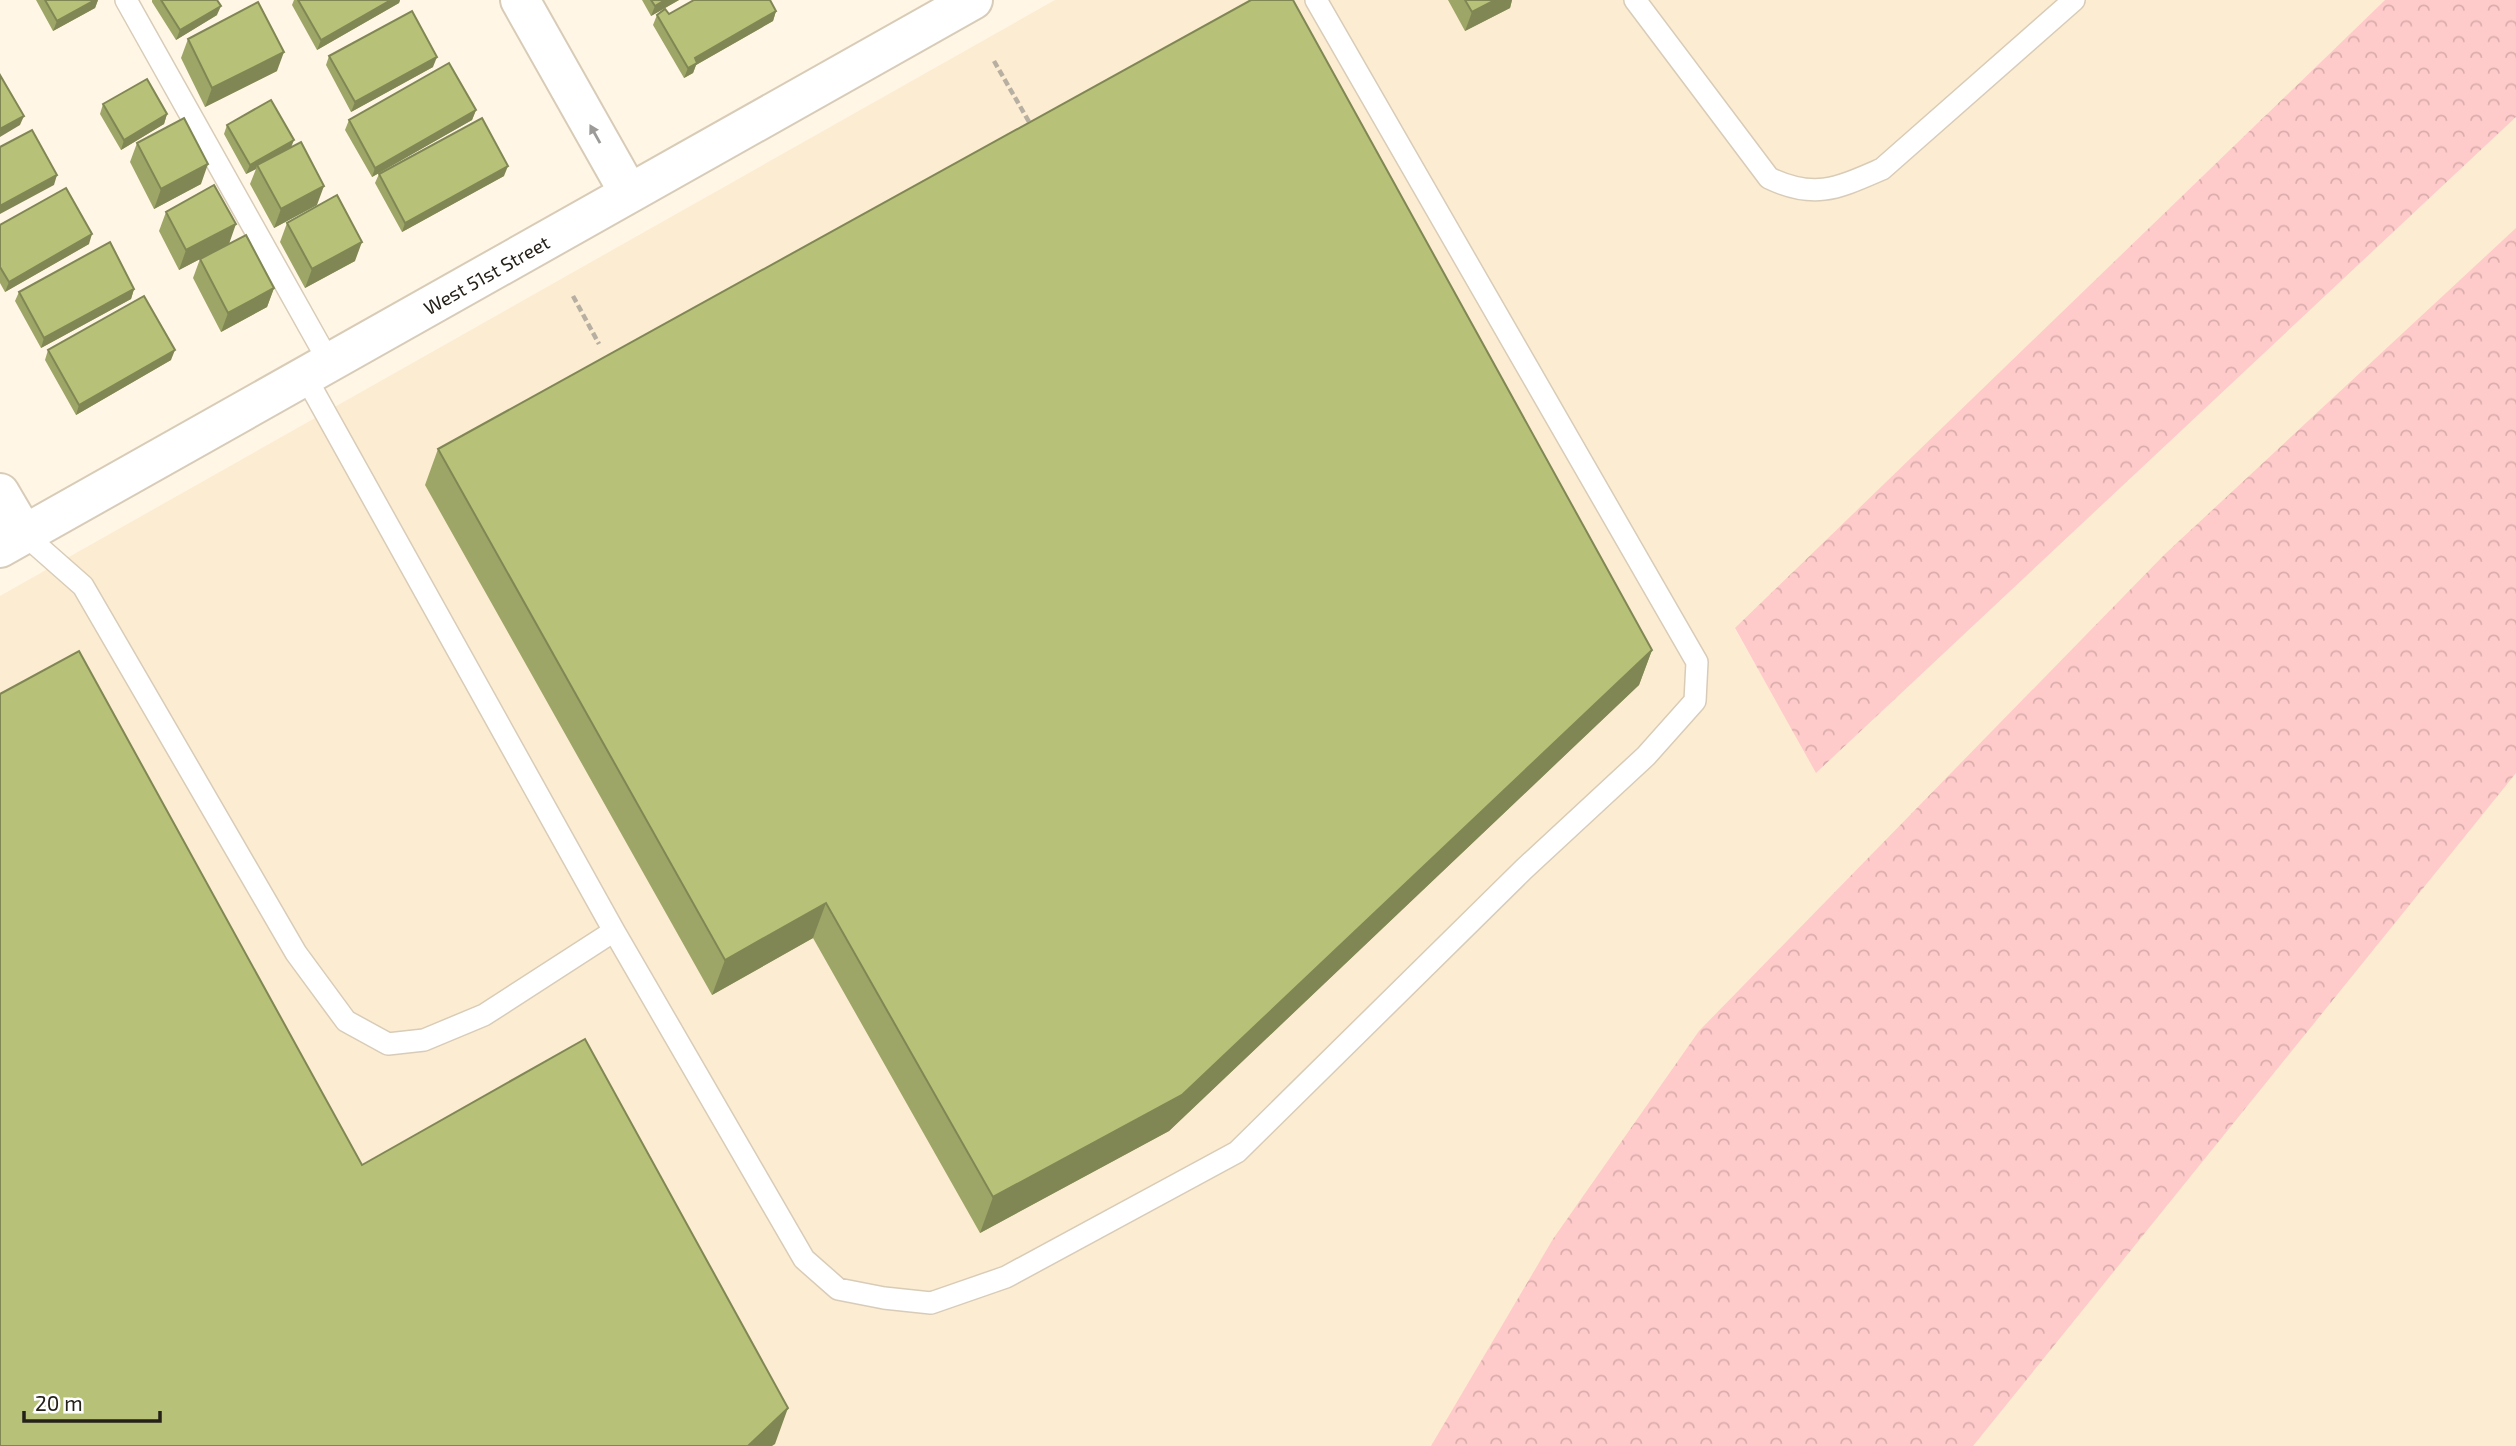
<svg xmlns="http://www.w3.org/2000/svg" width="2516" height="1446" font-family="'Exo 2',sans-serif">
<style>
.built{fill:#fcecd1}
.forest{fill:url(#forest-crowns)}
.lines{fill:none;stroke-linecap:round;stroke-linejoin:round}
.service-casing{stroke:#d8ccb8;stroke-width:24}
.minor-casing{stroke:#d8ccb8;stroke-width:42}
.path{stroke:#b7b0a2;stroke-width:4.5;stroke-dasharray:7 3.5;stroke-linecap:butt}
.service{stroke:#fff;stroke-width:21}
.minor{stroke:#fff;stroke-width:38}
.wall{fill:#9da667}
.shaded-wall{fill:#808754}
.building{fill:#b7c178;stroke:#808754;stroke-width:2}
.oneway{fill:#9d9b98}
.labels{text-anchor:middle;dominant-baseline:central;stroke-width:5;stroke-linejoin:round;paint-order:stroke}
.street-label{font-size:19px;fill:#252119;stroke:#fff}
</style>
<defs>
<pattern id="forest-crowns" width="20" height="18" patternUnits="userSpaceOnUse" patternTransform="scale(1.75)"><rect width="20" height="18" fill="#ffcaca"/><path d="M2 6a3 3 0 1 1 6 0M12 15a3 3 0 1 1 6 0" fill="none" stroke="#daadad"/></pattern>
</defs>
<rect width="100%" height="100%" fill="#fff6e5"/>
<path class="built" d="M1055 0H2385L1735 629 1817 772 2516 117V1446H0V596Z"/>
<path class="forest" d="M2385 0H2516V117L1816 773 1735 628Z
M2516 228V773L1973 1446H1431L1553 1239 1699 1031 2165 554Z"/>
<g class="lines">
<defs>
<path id="service" d="M126 0 329 362
M1635 0 1769 178C1815 200 1838 188 1882 169L2074 0
M305 376 614 931 804 1259 838 1289 884 1298 931 1303 1006 1277 1237 1152 1524 869 1646 756 1695 701 1697 662 1316 0
M24 534 83 586 296 953 346 1021 388 1044 424 1040 484 1015 614 931"/>
<g id="minor">
<path d="M520 0 629 193"/>
<path d="M0 493 24 534"/>
<path id="s1" d="M0 548 973 0"/>
</g>
</defs>
<use href="#service" class="service-casing"/>
<use href="#minor" class="minor-casing"/>
<path class="path" d="M994 61 1032 127
M573 296 599 344"/>
<use href="#service" class="service"/>
<use href="#minor" class="minor"/>
</g>
<path class="wall" d="M36 0H98L95 8 53 31Z
M152 0H217V15L176 40 152 2Z
M294 0H400L399 3 317 50 292 5Z
M642 0H679L651 16Z
M1448 0H1512L1510 8 1465 31Z
M776 11 773 21 696 65 693 73 684 78 653 25 657 15Z
M188 39 277 71 205 107 181 58Z
M329 56 433 67 351 112 326 65Z
M103 104 167 114 164 124 121 150 100 114Z
M476 110 472 120 372 177 345 130 349 120Z
M227 125 291 147 317 205 274 228 250 184 256 169 246 174 224 134Z
M137 143 201 184 154 209 130 162Z
M379 174 504 176 402 232 375 183Z
M166 212 230 243 274 288 267 307 221 332 193 278 200 259 179 270 159 231Z
M287 223 355 261 305 288 280 242Z
M0 225 89 244 5 292 0 283Z
M134 289 131 299 41 348 15 301 19 292Z
M48 350 171 360 76 415 45 360Z
M438 449 1652 650 1639 685 1169 1131 980 1233 813 938 712 995 425 485Z"/>
<path class="shaded-wall" d="M95 0H98L95 8 53 31 57 21Z
M391 0H400L399 3 317 50 321 40Z
M665 0H679L651 16 655 6Z
M1495 0H1512L1510 8 1465 31 1472 12Z
M221 6 217 15 176 40 180 30Z
M776 11 773 21 696 65 693 73 684 78 688 68 695 58Z
M284 52 277 71 205 107 212 88Z
M437 57 433 67 351 112 355 102Z
M476 110 472 120 372 177 375 168Z
M167 114 164 124 121 150 124 140Z
M24 116 20 125 0 137V129Z
M294 140 290 150 257 165 256 169 246 174 250 165Z
M208 164 201 184 154 209 161 189Z
M508 166 504 176 402 232 405 223Z
M57 175 54 185 0 214V206Z
M324 186 317 205 274 228 281 209Z
M236 224 229 244 179 270 186 250Z
M92 234 89 244 5 292 9 282Z
M362 242 355 261 305 288 312 269Z
M274 288 267 307 221 332 228 313Z
M134 289 131 299 41 348 44 338Z
M175 350 171 360 76 415 79 405Z
M1652 650 1639 685 1169 1131 980 1233 993 1197Z
M826 903 813 938 712 995 725 960Z
M788 1408 775 1444 772 1446H748Z"/>
<path class="building" d="M45 0H95L57 21Z
M161 0H217L221 6 180 30Z
M298 0H391L321 40Z
M651 0H665L655 6Z
M694 0H770L776 11 695 58 697 63 688 68 657 15 665 9 669 14Z
M1251 0H1293L1652 650 1182 1095 993 1197 826 903 725 960 438 449Z
M1465 0H1495L1472 12Z
M258 2 284 52 212 88 188 39Z
M412 11 437 57 355 102 329 56Z
M449 63 476 110 375 168 349 120Z
M0 75 24 116 0 129Z
M147 79 167 114 124 140 103 104Z
M271 100 294 140 250 165 227 125Z
M184 118 208 164 161 189 137 143Z
M482 118 508 166 405 223 379 174Z
M32 130 57 175 0 206V147Z
M301 142 324 186 281 209 257 165Z
M214 185 236 224 186 250 166 212Z
M66 188 92 234 9 282 0 267V225Z
M337 195 362 242 312 269 287 223Z
M246 235 274 288 228 313 200 259Z
M110 242 134 289 44 338 19 292Z
M144 296 175 350 79 405 48 350Z
M79 651 362 1165 585 1039 788 1408 748 1446H0V694Z"/>
<defs><path id="oneway-solid" d="M-6-.8H1V-3.2L6.5 0L1 3.2V.8H-6Z" transform="scale(1.75)"/></defs>
<use class="oneway" href="#oneway-solid" transform="translate(595 134) rotate(-119)"/>
<g class="labels">
<g class="street-label">
<text stroke="none"><textPath href="#s1" startOffset="558">West 51st Street</textPath></text>
</g>
</g>
<path d="M24 1411v10h136v-10" fill="none" stroke="#252119" stroke-width="3.5"/>
<text x="35" y="1411" font-size="21" fill="#252119" stroke="#ffffff" stroke-width="5" paint-order="stroke">20 m</text>
</svg>
